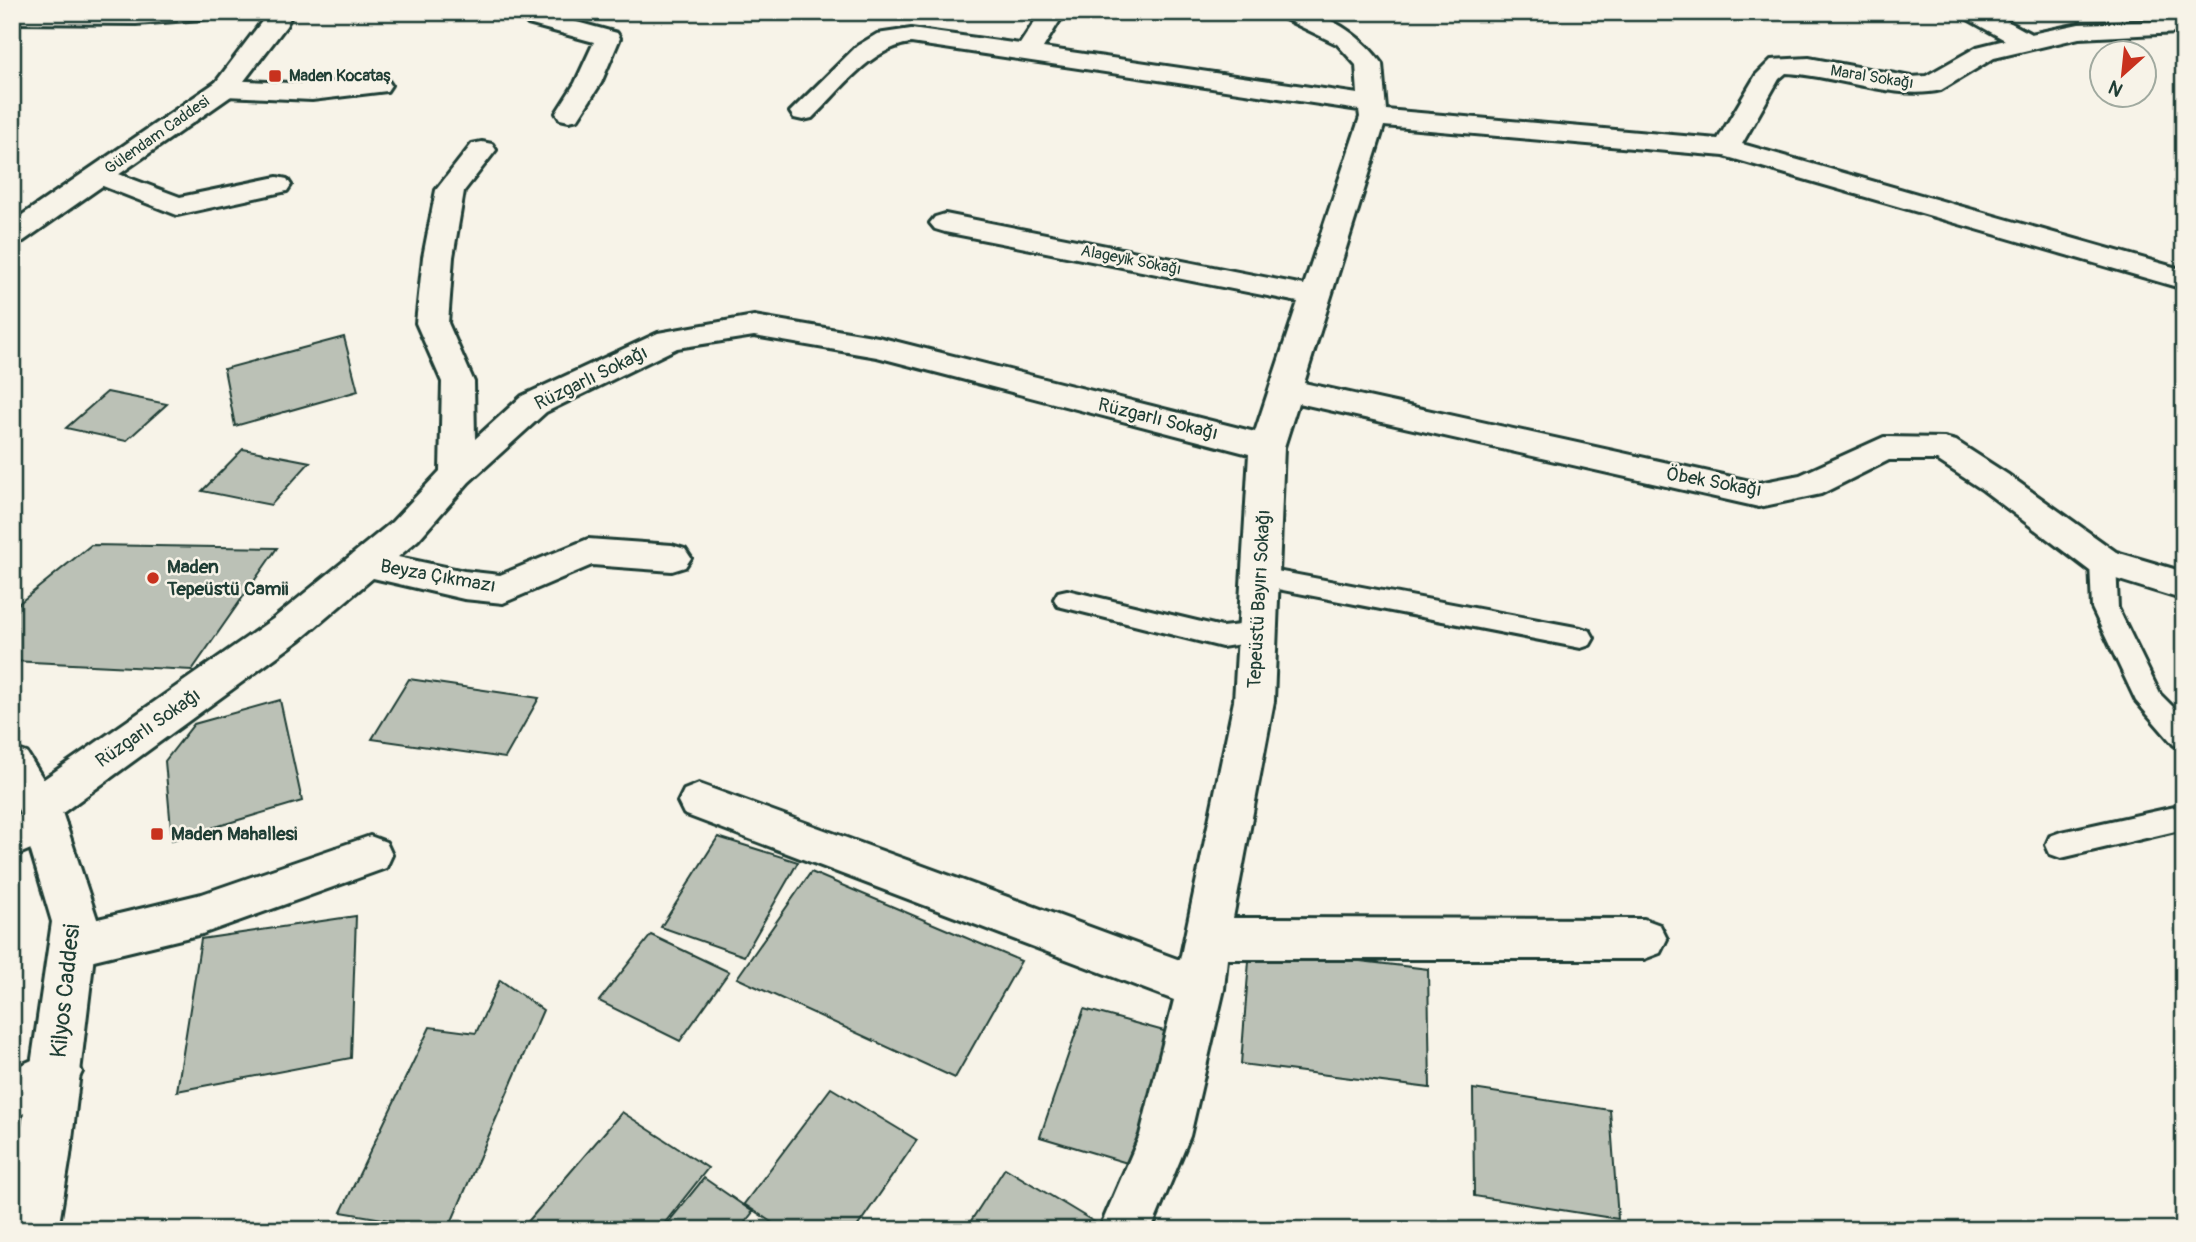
<svg xmlns="http://www.w3.org/2000/svg" width="2196" height="1242" font-family="Pangolin,sans-serif">
<style>
.building{fill:#bbc1b6;stroke:#1f3d34;stroke-width:2}
.lines{fill:none;stroke-linecap:round;stroke-linejoin:round}
.lane-casing{stroke:#1f3d34;stroke-width:6}
.street-casing{stroke:#1f3d34;stroke-width:6}
.secondary-casing{stroke:#1f3d34;stroke-width:6}
.lane{fill:#f7f3e8;fill-rule:evenodd}
.street{fill:#f7f3e8;fill-rule:evenodd}
.secondary{fill:#f7f3e8;fill-rule:evenodd}
.poi-dot{fill:#c8321e;stroke:#f7f3e8;stroke-width:2.5}
.labels{text-anchor:middle;dominant-baseline:central;stroke-width:5;stroke-linejoin:round;paint-order:stroke}
.far-poi-label{font-size:16px;font-weight:bold;fill:#1f3d34;stroke:#f7f3e8;text-anchor:start}
.far-street-label{font-size:16px;fill:#1f3d34;stroke:#f7f3e8}
.street-label{font-size:19px;fill:#1f3d34;stroke:#f7f3e8}
.poi-label{font-size:19px;font-weight:bold;fill:#1f3d34;stroke:#f7f3e8;text-anchor:start}
.near-street-label{font-size:23px;fill:#1f3d34;stroke:#f7f3e8}
</style>
<rect width="100%" height="100%" fill="#f7f3e8"/>
<filter id="ink" filterUnits="userSpaceOnUse"><feTurbulence type="fractalNoise" baseFrequency=".0143" numOctaves="2"/><feDisplacementMap in="SourceGraphic" scale="14" xChannelSelector="R" yChannelSelector="G"/><feConvolveMatrix kernelMatrix="1 2 1 2 8 2 1 2 1" color-interpolation-filters="sRGB"/></filter>
<g filter="url(#ink)">
<path class="building" d="M344 337 358 391 235 426 224 369Z
M107 392 167 404 126 441 66 428Z
M243 449 310 462 271 505 202 491Z
M91 545 277 548 192 670 12 661V609Z
M409 679 539 698 505 758 372 739Z
M280 700 302 801 172 840 165 761 194 724Z
M718 837 798 862 744 956 661 927Z
M811 872 1021 961 955 1078 737 978Z
M356 916 351 1058 177 1091 201 939Z
M651 935 729 972 680 1041 599 1001Z
M1250 948 1428 969 1430 1088 1241 1064Z
M500 980 543 1010 448 1230 341 1212 430 1027 476 1033Z
M1084 1009 1182 1036 1144 1168 1040 1137Z
M831 1088 917 1140 855 1230H783L744 1204Z
M1473 1089 1610 1110 1618 1219 1474 1196Z
M622 1112 708 1168 659 1230H531L525 1225Z
M1005 1168 1096 1223 1092 1230H965Z
M704 1178 753 1212 739 1230H662Z"/>
<g class="lines">
<defs>
<path id="lane" d="M2103 553 2112 556 2116 562 2118 608 2160 694 2184 718V748L2174 745 2136 701 2092 608 2090 562 2094 556Z
M1261 568 1581 628 1590 631 1594 638 1590 645 1581 648 1252 584 1248 577 1252 570Z
M1067 590 1222 627 1258 623 1267 626 1271 633 1267 640 1222 647 1058 606 1054 599 1058 592Z
M2184 805V829L2061 858 2050 854 2046 845 2050 836 2061 832Z"/>
<path id="street" d="M528 12H552L551 15 617 33 620 38 601 83 578 119 569 121 560 119 556 113 575 83 594 42 528 24 525 19Z
M1041 12H1065L1043 48 1358 94 1356 65 1337 44 1281 17 1278 12C1288 12 1302 10 1311 13 1339 21 1365 40 1382 64L1386 110 1718 139 1756 75 1771 60 1809 58 1911 77 1926 76 1977 47 2005 40 1964 17 1961 12H1991L2031 34 2079 24 2184 20V32L2178 33 2079 38 1994 58 1941 90C1897 101 1834 75 1786 73L1779 79 1742 144 2184 270V289L1724 156 1384 126 1304 383 1759 483 1800 475 1884 437 1944 438 1956 441 2007 474 2116 552 2184 572V600L2090 571 1983 490 1937 460H1889L1821 494 1759 507 1298 403 1284 447 1274 701 1233 918 1644 919 1660 925 1667 939 1660 953 1644 959H1227L1224 989 1190 1136 1151 1230H1099L1140 1135 1174 1000 684 814 678 802 684 790 699 784 1180 960 1234 701 1249 454 877 357 754 336 677 348 546 412 469 482 418 540 398 557 464 571 500 575 588 539 672 545 685 549 691 558 685 567 672 571 592 565 503 603 464 599 373 578 301 639 61 814 66 824 59 837 12 857V819L22 814 18 806 24 793 273 619 392 522 440 471 442 382 416 323 423 257 436 190 472 144 482 142 492 144 496 150 464 191 453 257 448 323 474 382 475 439 522 396 658 333 754 316 878 337 1255 432 1298 302 945 232 935 229 930 223 935 217 945 214 1304 285 1360 117 1359 110 911 43C870 48 841 90 812 118L803 120 794 118 790 112 857 46 877 34 911 29 1020 44Z
M378 77 387 79 391 85 387 91 312 100 225 96 216 94 212 88 216 82 225 80 312 84Z
M100 167 180 197 277 177 287 179 291 185 287 191 177 215 90 181 86 175 90 169Z
M370 836 386 842 392 855 386 868 202 934 73 965 57 959 50 945 57 931 73 925 202 894Z
M57 1049 74 1056 82 1072 74 1088 12 1119V1069Z"/>
<path id="secondary" d="M12 12H214L211 17 202 19 136 24 12 23Z
M269 12H293L286 26 234 94 22 242 12 245V222L216 82Z
M12 748 27 753 60 806 98 922 70 1156 58 1230H12V1195L52 922 19 811 12 800Z"/>
</defs>
<use href="#lane" class="lane-casing"/>
<use href="#street" class="street-casing"/>
<use href="#secondary" class="secondary-casing"/>
<use href="#lane" class="lane"/>
<use href="#street" class="street"/>
<use href="#secondary" class="secondary"/>
</g>
</g>
<g class="poi-dot">
<rect x="268" y="69" width="14" height="14" rx="3.5"/>
<circle cx="153" cy="578" r="7"/>
<rect x="150" y="827" width="14" height="14" rx="3.5"/>
</g>
<g class="labels">
<g class="far-poi-label">
<text x="289" y="76">Maden Kocataş</text>
</g>
<g class="far-street-label">
<text transform="translate(1872 77) rotate(9)">Maral Sokağı</text>
<text transform="translate(157 135) rotate(-35)">Gülendam Caddesi</text>
<text transform="translate(1131 260) rotate(11)">Alageyik Sokağı</text>
</g>
<g class="street-label">
<text transform="translate(591 378) rotate(-26)">Rüzgarlı Sokağı</text>
<text transform="translate(1158 419) rotate(14)">Rüzgarlı Sokağı</text>
<text transform="translate(1714 482) rotate(10)">Öbek Sokağı</text>
<text transform="translate(438 576) rotate(10)">Beyza Çıkmazı</text>
<text transform="translate(1259 599) rotate(-87)">Tepeüstü Bayırı Sokağı</text>
<text transform="translate(148 728) rotate(-35)">Rüzgarlı Sokağı</text>
</g>
<g class="poi-label">
<text x="167" y="567">Maden<tspan x="167" dy="22">Tepeüstü Camii</tspan></text>
<text x="171" y="834">Maden Mahallesi</text>
</g>
<g class="near-street-label">
<text transform="translate(65 991) rotate(-84)">Kilyos Caddesi</text>
</g>
</g>
<rect width="2196" height="1242" fill="none" stroke="#f7f3e8" stroke-width="42"/>
<rect x="21" y="21" width="2154" height="1200" fill="none" stroke="#1f3d34" stroke-width="2.5" filter="url(#ink)"/>
<g transform="translate(2123 74) rotate(207)"><circle r="33" fill="#f7f3e8" stroke="#a1aaa0" stroke-width="2"/>
<path d="M0-5L12 26L0 18L-12 26Z" fill="#c8321e"/>
<text y="-10" font-size="19" font-weight="bold" text-anchor="middle" fill="#1f3d34">N</text>
</g>
</svg>
